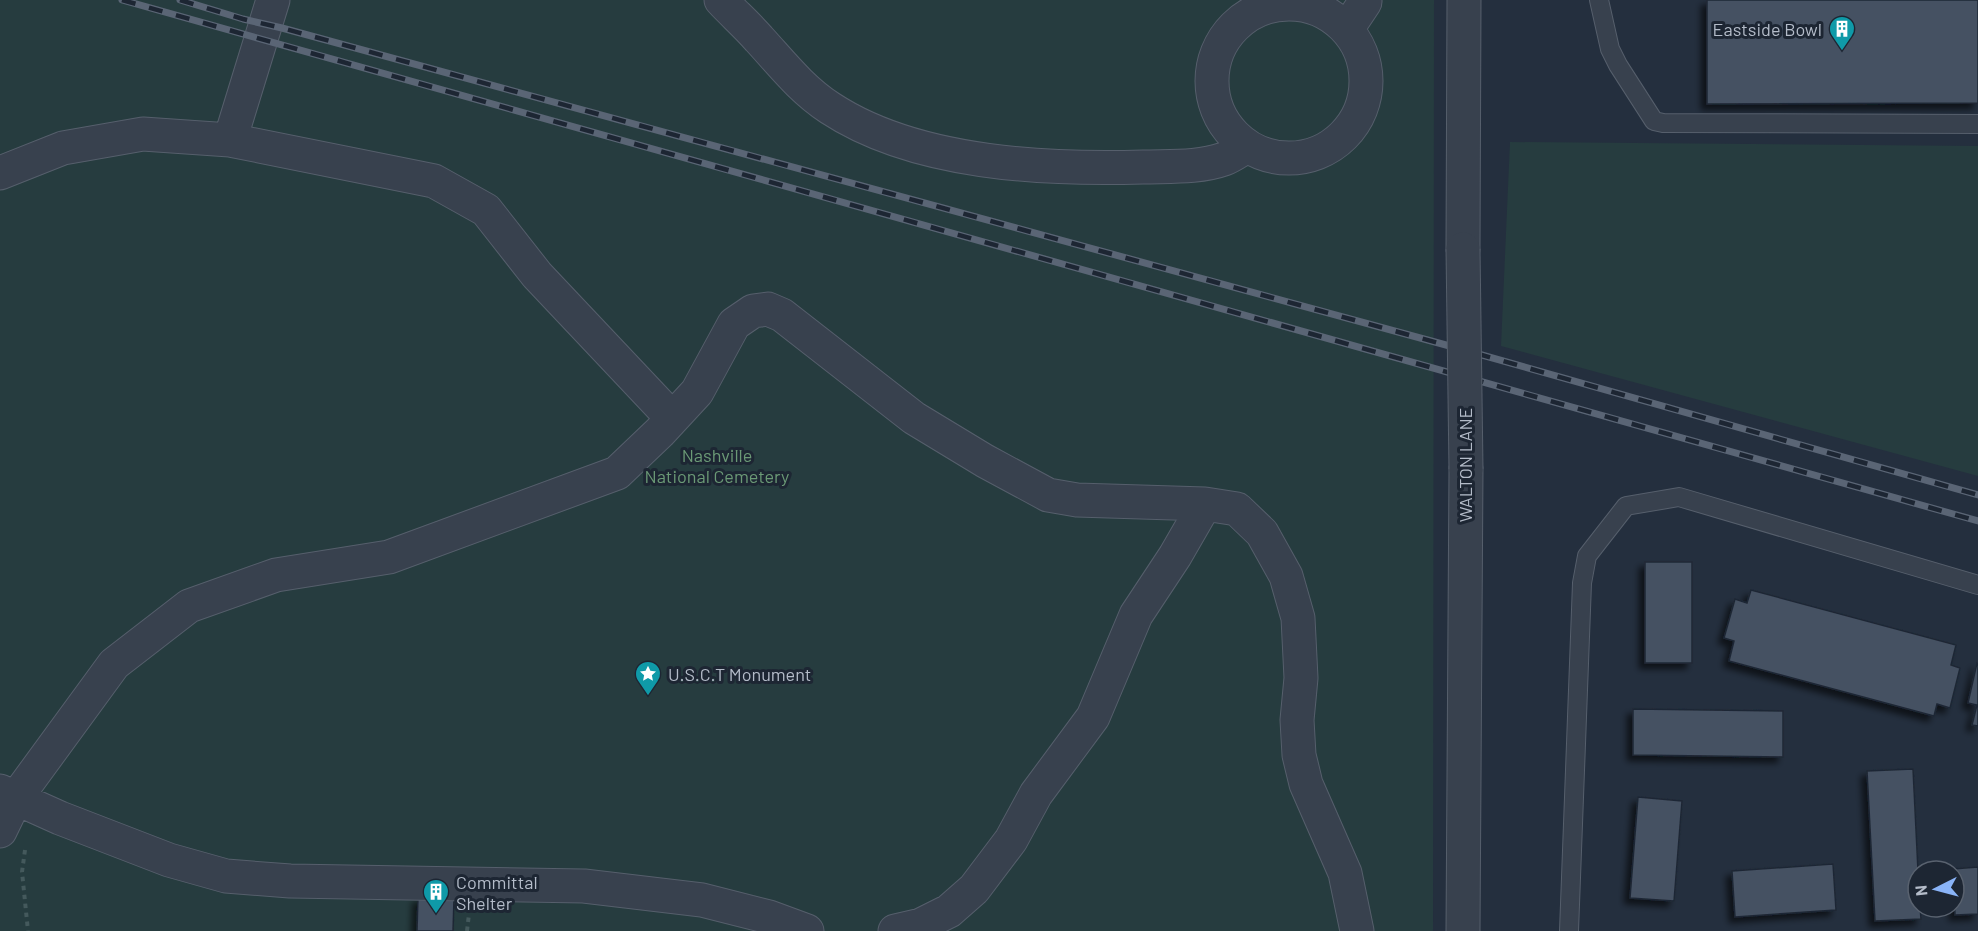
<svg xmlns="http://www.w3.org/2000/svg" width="1978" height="931" font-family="Barlow,sans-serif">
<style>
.green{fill:#263c3f}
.building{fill:#455162;stroke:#1f2835;stroke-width:1.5;filter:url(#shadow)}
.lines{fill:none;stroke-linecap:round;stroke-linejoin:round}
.lane-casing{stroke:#565f6c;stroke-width:20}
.street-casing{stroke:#565f6c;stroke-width:35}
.path{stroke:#44595c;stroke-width:4;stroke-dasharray:4.5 4.5;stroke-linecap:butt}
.lane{stroke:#38414e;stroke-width:18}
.street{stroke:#38414e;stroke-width:33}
.rail-casing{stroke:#5a6575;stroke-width:7}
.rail{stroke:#1d2633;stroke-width:4.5;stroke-dasharray:14;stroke-linecap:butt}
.street-bridge-casing{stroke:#565f6c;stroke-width:35;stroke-linecap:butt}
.street-bridge{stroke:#38414e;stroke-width:33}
.labels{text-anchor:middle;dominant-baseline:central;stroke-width:6;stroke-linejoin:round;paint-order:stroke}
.poi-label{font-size:18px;fill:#b4bcc9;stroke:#1d2633;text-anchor:start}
.park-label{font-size:18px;fill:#6b9a76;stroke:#1d2633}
.street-label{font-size:18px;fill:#b4bcc9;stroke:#1d2633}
</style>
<defs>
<filter id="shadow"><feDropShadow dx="-5.5" dy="5.5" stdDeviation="3" flood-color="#0009"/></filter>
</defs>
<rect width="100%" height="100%" fill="#242f3e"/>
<path class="green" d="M0 0H1434L1433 931H0Z
M1510 142 1978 146V476L1501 346Z"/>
<path class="building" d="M1707 0H1978V103L1707 104Z
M1645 562H1692V663H1645Z
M1751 590 1956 645 1951 665 1960 668 1950 708 1937 704 1934 716 1729 661 1734 641 1724 638 1735 599 1747 603Z
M1977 663 1978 664V726L1972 725 1977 705 1968 703Z
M1633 709 1783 711V757L1633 755Z
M1913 769 1918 871V907H1920L1921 919 1875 921 1867 771Z
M1638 797 1682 801 1674 901 1630 898Z
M1833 864 1836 910 1735 917 1732 871Z
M1978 867V914L1955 915 1953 869Z
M418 897 454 898 453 931H417Z"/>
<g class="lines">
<defs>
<path id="lane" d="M1599 0 1610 49 1618 65 1654 121 1663 123 1978 124
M1569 931 1582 583 1587 556 1626 506 1679 497 1978 585"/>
<path id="street" d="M721 0C733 13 747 25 759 39 782 64 801 89 830 108 915 164 1044 170 1143 167 1169 166 1199 168 1224 159 1232 156 1240 150 1247 146
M1212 81a77 77 0 1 1 154 0a77 77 0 1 1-154 0Z
M1347 29 1365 2V0
M230 140 434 181 486 210 537 275 672 418
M0 173 63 148 143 134 230 140 273 0
M1463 249 1464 0
M1205 504 1237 509 1262 533 1286 576 1298 618 1301 678 1297 720 1299 755 1306 784 1345 873 1357 931
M0 791 60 818 169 860 226 876 290 881 584 886 702 900 769 917 807 931
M0 831 16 798 114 664 189 606 276 575 389 557 617 473 660 432 697 392 734 324 753 311 768 309 782 315 914 418 985 461 1048 495 1077 500 1205 504 1175 556 1136 615 1093 717 1036 794 1011 840 974 889 949 911 921 925 895 931
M1463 931 1466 469"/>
</defs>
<use href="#lane" class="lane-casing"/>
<use href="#street" class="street-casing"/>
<path class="path" d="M25 850 22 872 28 931
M467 931 469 914"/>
<use href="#lane" class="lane"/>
<use href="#street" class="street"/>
<defs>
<path id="rail" d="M122 0 1978 521
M180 0 243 19 282 28 1457 348 1978 495"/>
</defs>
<use href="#rail" class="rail-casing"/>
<use href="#rail" class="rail"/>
<defs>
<path id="street-bridge" d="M1463 249 1466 469"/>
</defs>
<use href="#street-bridge" class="street-bridge-casing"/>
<use href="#street-bridge" class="street-bridge"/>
</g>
<defs>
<symbol id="building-pin" viewBox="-11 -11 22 30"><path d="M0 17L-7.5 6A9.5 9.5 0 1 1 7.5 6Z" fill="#0f9aa8" stroke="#1d2633"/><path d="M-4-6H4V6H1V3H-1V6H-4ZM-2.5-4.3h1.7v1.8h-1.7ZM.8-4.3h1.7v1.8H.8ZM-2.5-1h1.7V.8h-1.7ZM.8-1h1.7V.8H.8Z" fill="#fff"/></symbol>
<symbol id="sight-pin" viewBox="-11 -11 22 30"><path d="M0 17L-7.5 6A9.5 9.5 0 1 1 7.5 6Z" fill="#0f9aa8" stroke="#1d2633"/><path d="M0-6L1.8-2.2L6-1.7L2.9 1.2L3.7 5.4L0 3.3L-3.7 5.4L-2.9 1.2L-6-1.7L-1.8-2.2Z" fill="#fff"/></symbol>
</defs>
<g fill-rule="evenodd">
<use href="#building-pin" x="1827" y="14" width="30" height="40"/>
<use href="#sight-pin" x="633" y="659" width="30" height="40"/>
<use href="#building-pin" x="421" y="877" width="30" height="40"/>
</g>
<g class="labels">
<g class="poi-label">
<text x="1822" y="29" text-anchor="end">Eastside Bowl</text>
<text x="668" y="674">U.S.C.T Monument</text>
<text x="456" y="882">Committal<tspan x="456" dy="21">Shelter</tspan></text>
</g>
<g class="park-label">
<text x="717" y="455">Nashville<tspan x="717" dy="21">National Cemetery</tspan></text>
</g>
<g class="street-label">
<text transform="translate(1465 465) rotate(-90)">WALTON LANE</text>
</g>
</g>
<g transform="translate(1936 889) rotate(264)"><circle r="28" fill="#1d2633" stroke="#59626f" stroke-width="1.5"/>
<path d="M0-4.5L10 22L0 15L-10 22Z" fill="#8ab4f8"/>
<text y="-9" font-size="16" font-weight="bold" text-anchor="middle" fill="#b4bcc9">N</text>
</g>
</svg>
